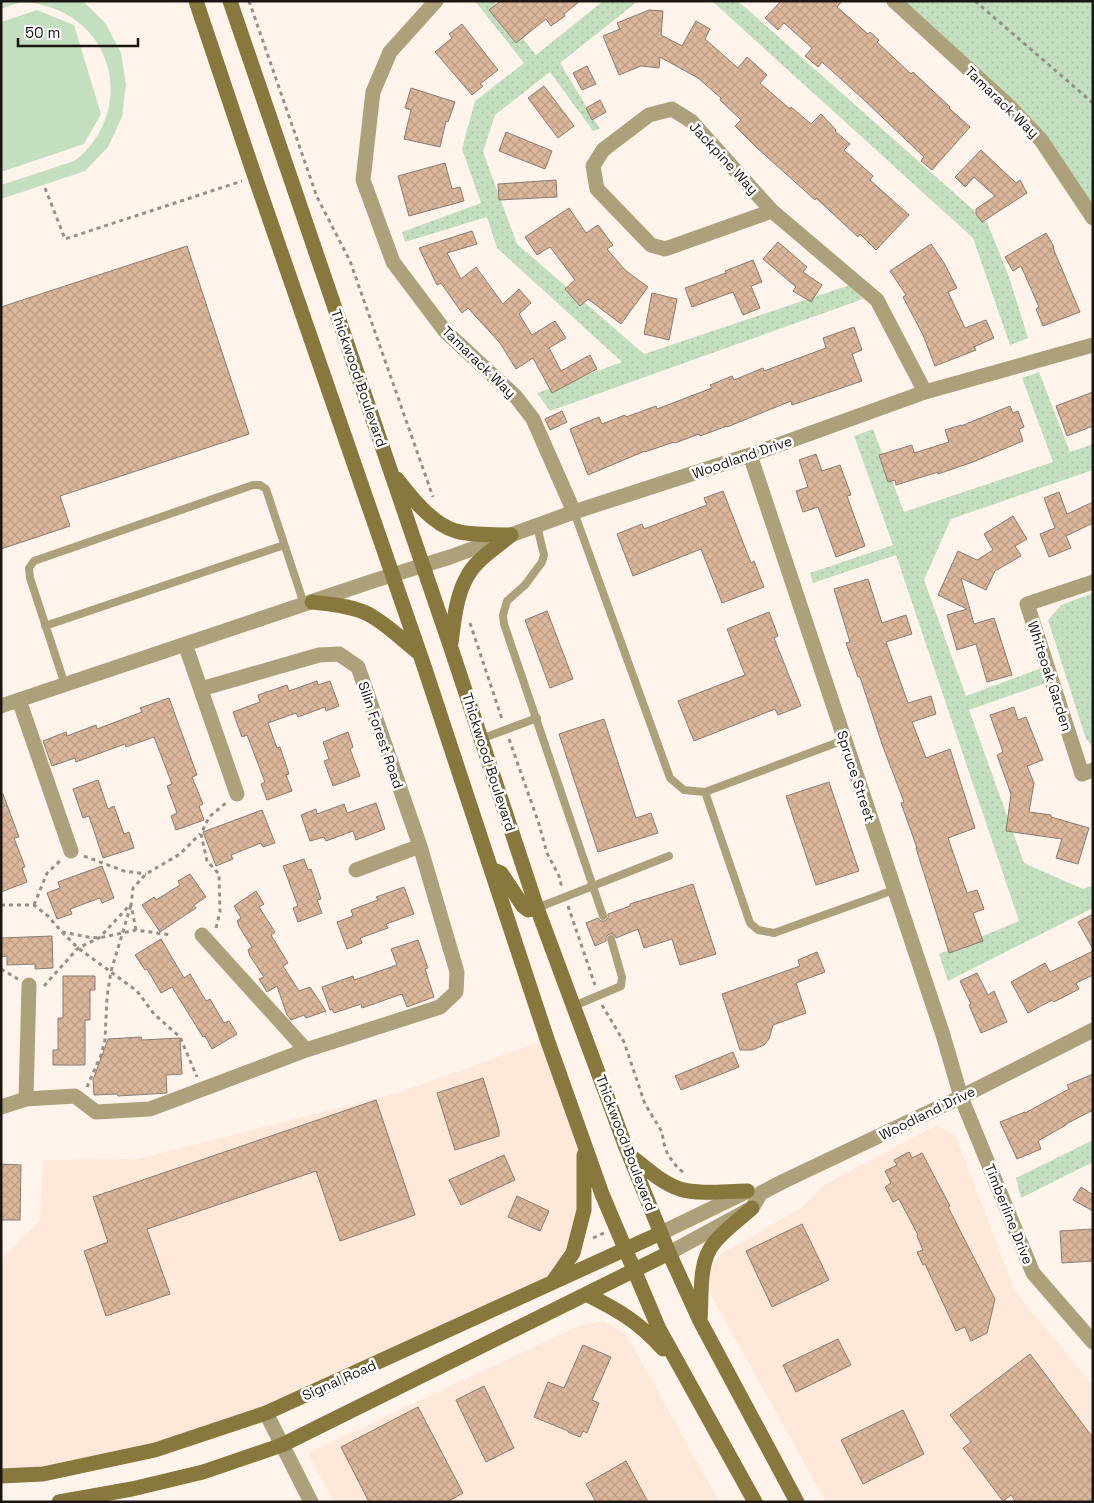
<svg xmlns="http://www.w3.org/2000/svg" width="1094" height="1503" font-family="'Space Grotesk',sans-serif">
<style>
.commercial{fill:#fde8d9}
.park{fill:url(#park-dots)}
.garden{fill:#c3dfbf}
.building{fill:url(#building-cross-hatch);stroke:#897d74}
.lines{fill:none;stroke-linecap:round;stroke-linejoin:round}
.path{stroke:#978f89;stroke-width:3;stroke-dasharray:4 4;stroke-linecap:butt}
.lane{stroke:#ada17c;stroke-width:8}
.street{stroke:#ada17c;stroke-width:15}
.secondary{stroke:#89783e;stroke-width:15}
.labels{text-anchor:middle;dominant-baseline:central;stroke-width:5;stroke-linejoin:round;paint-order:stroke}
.street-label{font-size:14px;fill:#1b1613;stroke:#fff}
</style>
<defs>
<pattern id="park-dots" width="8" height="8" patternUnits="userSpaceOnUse" patternTransform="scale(1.25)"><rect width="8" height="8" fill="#c3dfbf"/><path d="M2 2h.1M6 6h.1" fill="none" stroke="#a7bfa3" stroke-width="1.8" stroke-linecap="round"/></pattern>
<pattern id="building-cross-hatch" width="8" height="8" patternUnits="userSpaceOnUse" patternTransform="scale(1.25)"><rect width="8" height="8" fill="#dbb69a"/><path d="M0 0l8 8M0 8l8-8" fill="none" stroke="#bb9c84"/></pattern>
</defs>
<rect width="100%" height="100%" fill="#fff4ec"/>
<path class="commercial" d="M547 1039 583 1143 584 1210 551 1284 266 1413 155 1450 1 1476V1259L40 1220 43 1160 138 1159 401 1092Z
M937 1125 955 1135 1015 1291 1093 1386V1502H826L710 1293V1270L721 1254 803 1207 822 1186Z
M603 1321 626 1334 719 1502H334L308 1453 578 1326Z"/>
<path class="park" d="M475 1H493L536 55 603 1H638L560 63 600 129 593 131 550 72 495 115 483 152 517 244 644 354 850 285 863 299 550 411 537 393 622 362 497 248 487 217 405 242 402 232 481 203 462 149 475 101 524 63Z
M712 1H736L746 8 987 222 1009 277 1028 338 1010 345 973 238Z
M901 1H1093V214L1066 167Z
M1039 372 1070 452 1093 444V470L951 519 924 580 966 696 1044 667 1049 682 969 710 1024 863 1083 889 1093 885V908L948 981 939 954 1019 921 896 555 813 583 810 573 893 545 854 436 873 429 904 512 1053 462 1022 378Z
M1093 593V747L1086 739 1048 620 1061 605Z
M1093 1140V1162L1021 1198 1016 1178Z"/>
<path class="garden" d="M1 1H83L106 24 121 53 126 85 122 117 108 147 85 171 1 199V185C19 179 38 173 56 167 62 164 72 163 77 159 128 117 120 39 60 11 48 6 32 1 19 3 13 4 7 7 1 9Z
M37 10 74 25 101 114 84 144 1 172V22Z"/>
<path class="building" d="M501 1H580L564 14 565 16 551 26 546 19 516 43 489 10Z
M781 1H842L837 7 868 34 870 32 879 40 877 42 911 74 913 72 950 107 949 108 970 127 932 170 921 161 924 157 862 98 822 62 818 67 805 56 812 48 784 23 778 30 765 18Z
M649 10 663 11 661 35 682 46 696 21 710 29 705 39 738 68 747 57 767 75 760 83 790 109 791 107 811 124 821 114 836 130 835 131 850 144 844 150 873 176 870 180 909 215 876 250 860 234 858 237 816 198 815 200 756 147 735 126 741 120 720 100 721 98 698 78 660 57 659 68 641 66 619 75 603 36 620 29 617 23Z
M462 24 498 70 480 84 483 86 472 95 435 52 452 38 449 34Z
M587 66 596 84 582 90 573 73Z
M544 86 574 126 558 138 528 98Z
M411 88 455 102 448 122 446 121 440 147 404 139 411 110 405 108Z
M600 100 606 112 592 120 586 108Z
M506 132 552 151 545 169 499 151Z
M981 150 1016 183 1020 180 1027 193 982 222 976 214V209L995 196 974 177 965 187 955 177Z
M445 163 452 189 460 187 464 201 409 216 398 176Z
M556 180 557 197 499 200 498 184Z
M569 208 586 233 598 225 613 245 607 249 625 270 648 287 621 324 588 299 580 306 565 289 575 280 550 247 537 255 525 237Z
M472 231 477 244 447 253 461 279 476 267 503 304 519 289 531 303 519 314 532 335 555 321 566 338 549 348 561 371 590 355 597 369 552 393 533 358 516 369 500 343 468 308 462 313 441 283 437 285 419 248Z
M1046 233 1054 247 1053 248 1080 312 1043 326 1036 309 1039 307 1021 266 1013 271 1005 257Z
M778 242 807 267 803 272 822 285 811 302 793 291 796 287 763 259Z
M931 244 944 263 957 288 948 292 965 328 986 320 994 338 974 347 976 350 935 366 923 335 903 297 906 295 890 271Z
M187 246 249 434 60 496 70 526 1 549V307Z
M753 260 762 282 751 286 760 308 743 315 733 292 692 307 685 288 726 273 725 271Z
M652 293 677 299 669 340 644 334Z
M854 327 862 350 852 354 862 381 792 405 791 401 727 427V426L700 436 699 434 675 443 674 442 645 452V451L588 475 570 429 599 417 602 424 625 415 626 417 656 406 657 409 712 388 710 385 732 376 734 380 763 368 764 371 826 348 823 338Z
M1093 392V426L1067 436 1056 406Z
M1010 406 1013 413 1018 411 1024 427 1019 429 1023 441 973 462 938 474V472L896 485 895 480 888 482 879 455 912 445 914 453 949 442 945 430 961 425V426Z
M562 411 567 422 550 430 545 419Z
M816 454 822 471 840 465 851 495 847 496 865 546 836 557 818 507 803 512 796 491 808 487 799 460Z
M723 491 751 563 754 561 764 587 722 603 701 549 633 576 617 534 642 524 644 529 707 505 704 498Z
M1059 492 1067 514 1093 502V523L1066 536 1071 548 1049 557 1040 534 1055 528 1044 498Z
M1013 516 1027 539 1015 546 1021 556 995 571 986 590 961 578 974 624 994 618 1012 675 987 682 976 644 957 650 947 615 967 609 938 595 958 551 977 560 993 550 984 534Z
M868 579 882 623 906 615 912 634 886 642 908 703 931 696 936 714 912 722 926 758 950 749 975 828 948 838 967 893 977 890 984 909 973 913 983 941 949 953 916 848H917L901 803 904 802 882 744 860 677H858L846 643 850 642 834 589Z
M547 611 573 679 550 688 525 620Z
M769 612 778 636 774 638 801 706 778 715 775 709 694 741 678 701 745 675 727 629Z
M317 681 318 685 330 681 339 706 326 711 325 707 298 717 296 713 268 723 277 748 280 747 289 774 286 775 292 791 267 800 261 784 265 782 247 735 242 737 233 712 260 702 258 695 287 685 289 691Z
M169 698 197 775 192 777 203 804 199 806 204 820 176 830 171 816 177 813 167 786 172 784 154 737 126 747 125 744 76 762 75 758 52 766 43 741 66 732 67 736 96 725 97 729 142 712 140 708Z
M1014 707 1018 720 1026 717 1043 760 1027 766 1034 783 1029 812 1051 815V817L1089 828 1078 864 1056 858 1062 839 1006 831 1011 794 997 755 1003 752 990 715Z
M604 719 636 818 651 813 658 833 598 852 559 734Z
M348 732 353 747 350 749 360 776 333 786 324 761 329 759 323 742Z
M98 780 108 809 114 806 124 834 129 832 134 848 103 858 89 816 83 818 73 789Z
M829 782 859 871 816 885 786 796Z
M1 794H3L19 837 14 838 25 867 22 868 27 882 1 892Z
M376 803 385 829 356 840 353 831 326 841 324 837 310 841 301 815 316 809 317 814 344 804 347 813Z
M262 810 275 843 263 847 261 843 231 855 233 859 216 866 203 832Z
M304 859 308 870 311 869 321 899 317 900 322 913 298 922 293 908 298 906 283 866Z
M102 866 114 898 102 903 100 898 70 909 72 914 57 919 47 893 60 888 58 882Z
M190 874 206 897 194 905 196 908 160 932 142 905 154 897 156 900 180 885 178 881Z
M693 884 716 954 680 965 672 939 644 948 638 929 616 938 613 934H609L606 937V941L595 946 586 923 598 918 601 921H605L608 918V914L630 906V904Z
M404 887 414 914 386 924 388 928 360 938 362 943 347 949 337 922 353 916 351 910 378 900 376 897Z
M256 891 264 904 259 907 275 932 271 935 288 963 283 966 299 991 310 987 326 1011 306 1018 304 1015 291 1020 287 1015 277 986 267 992 259 979 264 977 250 956 248 950 252 947 240 928 237 921 241 918 234 906Z
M1093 914V949L1078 922Z
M52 936 53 968 35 969V964L7 965V956L1 957V938Z
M161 939 184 978 190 974 206 1001 210 999 224 1023 229 1021 237 1034 212 1049 205 1036 203 1037 172 987 161 993 147 969 145 970 135 955Z
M418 940 428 968 425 969 434 997 407 1007 402 994 362 1008 361 1004 334 1013 332 1009 330 1010 322 987 353 976 354 980 397 965 391 949Z
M1093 951V975L1076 983 1079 989 1054 1002 1052 1000 1028 1013 1011 982 1045 963 1050 972Z
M817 952 825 972 796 983 806 1013 773 1025 769 1039 764 1045 752 1050H740L722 994 800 966 798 960Z
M977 973 988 995 994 991 1007 1022 981 1033 969 1005 971 1004 960 981Z
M63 976H95V990H90V1020H85V1065H53V1050H58V1018H63Z
M141 1037 142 1040 180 1038 182 1074 166 1075 167 1093 118 1096 117 1094 94 1095 93 1080 108 1039Z
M733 1052 739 1067 681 1090 675 1076Z
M1093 1074V1110L1066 1124V1125L1038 1141 1041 1149 1017 1159 1000 1122 1025 1112V1113L1069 1089 1067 1085Z
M483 1078 499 1130V1136L455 1150 437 1093Z
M376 1100 415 1215 340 1241 316 1171 147 1229 170 1294 106 1316 84 1251 108 1242 93 1197Z
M909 1152 912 1158 922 1153 950 1206 948 1207 995 1299 987 1333 971 1341 965 1327 956 1331 925 1264 923 1265 917 1252 923 1250 917 1236 918 1235 899 1199 893 1202 885 1187 891 1183 885 1171 897 1165 894 1160Z
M504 1155 515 1180 461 1205 449 1180Z
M1 1164 21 1165 20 1220H1Z
M1081 1187 1093 1195V1211L1073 1200Z
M517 1196 549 1211 540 1231 508 1217Z
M802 1224 829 1280 772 1307 746 1251Z
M1093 1229V1261L1062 1263 1060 1231Z
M838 1339 851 1365 796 1392 783 1365Z
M583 1345 611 1357 592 1400 599 1403 587 1433 583 1431 580 1437 568 1432V1431L534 1417 548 1382 564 1388Z
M1030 1354 1093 1438V1502H1016L1011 1495 1003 1501 963 1448 971 1442 950 1415Z
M484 1386 514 1448 486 1462 456 1400Z
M418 1407 463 1493 447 1502H369L341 1447Z
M903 1410 924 1454 863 1484 841 1440Z
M626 1461 648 1502H596L586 1484Z"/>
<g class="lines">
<path class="path" d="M249 1 317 197 350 261 433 497
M975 1 1093 103
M45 188 65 239 242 181
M470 623 502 719
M509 739 539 824 547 853 559 876 562 888
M84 856 124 871 146 874
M1 905H34L48 916 62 932 88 937 99 938 136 930 171 935
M34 905 47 873 60 861
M568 906 595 985
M216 928 220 912 219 874 207 861 201 834 209 817 226 803
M136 930 131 905 133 888 146 874 180 854 200 834
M62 932 78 948 137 991 154 1014 180 1037 197 1077
M1 969 18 979
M44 986 78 948 99 938 129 906
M602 1005 624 1042 645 1104 662 1132 664 1144 668 1155 677 1167 684 1173V1175
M87 1087 101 1055 105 1040 107 997 111 971 131 905
M593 1238 604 1233"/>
<path class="lane" d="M574 512 670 778 684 790 705 792 750 923 758 930 774 933 894 890
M537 526 544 555 542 562 525 585 507 601 503 615 504 624 603 916
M45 626 284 545
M65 685 30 578 29 568 34 561 253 485H260L266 489 304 604
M481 739 537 718
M705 792 844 740
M537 908 669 856
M574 1006 621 986 622 977 611 939"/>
<path class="street" d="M436 1 390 52 373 92 363 180 393 262 445 331 516 397 533 419 574 512
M894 1 1009 106 1041 140 1093 218
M772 211 691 121 672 109 649 115 603 150 593 166 597 189 651 245 665 249 772 211 877 300 925 392
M750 455 943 1035 961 1097 1033 1273 1093 1342
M1093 582 1027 604 1082 774 1093 770
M185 644 237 794
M19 700 71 851
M1 706 373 581 450 557 574 512 750 455 925 392 1093 345
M356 870 420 846
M202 935 306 1050
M26 1099 29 985
M1 1107 26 1099 75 1096 96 1112 150 1109 306 1050 440 1007 456 992 457 972 420 846 358 667 339 654 319 655 201 689
M661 1233 748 1191
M669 1253 752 1208 761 1193 782 1182 961 1097 1093 1030
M266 1413 311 1502"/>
<path class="secondary" d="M196 1 255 177 424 666 547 1039 602 1194 659 1329 755 1502
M230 1 450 645 537 908 625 1145 669 1253 700 1321 797 1502
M397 479C411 497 433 525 456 531 473 536 493 534 511 535
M312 602C330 604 349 606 366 613 385 622 402 640 419 653
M451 643C454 621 456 595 468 575 477 559 497 547 511 535
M491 869 501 873 523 906 528 910 537 908
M632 1157C647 1169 662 1183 680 1189 700 1195 726 1191 747 1191
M552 1283 573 1253 584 1210V1155
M586 1294C618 1310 639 1322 663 1349
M700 1320C702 1296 698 1262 714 1243 724 1230 740 1219 752 1208
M1 1476 43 1474 155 1450 266 1413 661 1233
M59 1502 132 1489 203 1472 282 1445 669 1253"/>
</g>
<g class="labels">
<g class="street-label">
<text transform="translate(1002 102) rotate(44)">Tamarack Way</text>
<text transform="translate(724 158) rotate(47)">Jackpine Way</text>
<text transform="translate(479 362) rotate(44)">Tamarack Way</text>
<text transform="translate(359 378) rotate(71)">Thickwood Boulevard</text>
<text transform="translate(742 457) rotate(-19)">Woodland Drive</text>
<text transform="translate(1050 676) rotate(72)">Whiteoak Garden</text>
<text transform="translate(381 735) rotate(71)">Silin Forest Road</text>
<text transform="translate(489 762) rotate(72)">Thickwood Boulevard</text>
<text transform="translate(856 776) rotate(72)">Spruce Street</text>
<text transform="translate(927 1113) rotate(-26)">Woodland Drive</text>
<text transform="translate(626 1143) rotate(69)">Thickwood Boulevard</text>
<text transform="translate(1009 1214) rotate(68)">Timberline Drive</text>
<text transform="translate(339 1380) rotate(-24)">Signal Road</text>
</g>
</g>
<rect width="1094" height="1503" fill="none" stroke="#1b1613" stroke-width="5"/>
<path d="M18 38v8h120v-8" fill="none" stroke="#1b1613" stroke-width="2.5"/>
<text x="25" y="38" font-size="15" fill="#1b1613" stroke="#ffffff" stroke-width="4" paint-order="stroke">50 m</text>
</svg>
